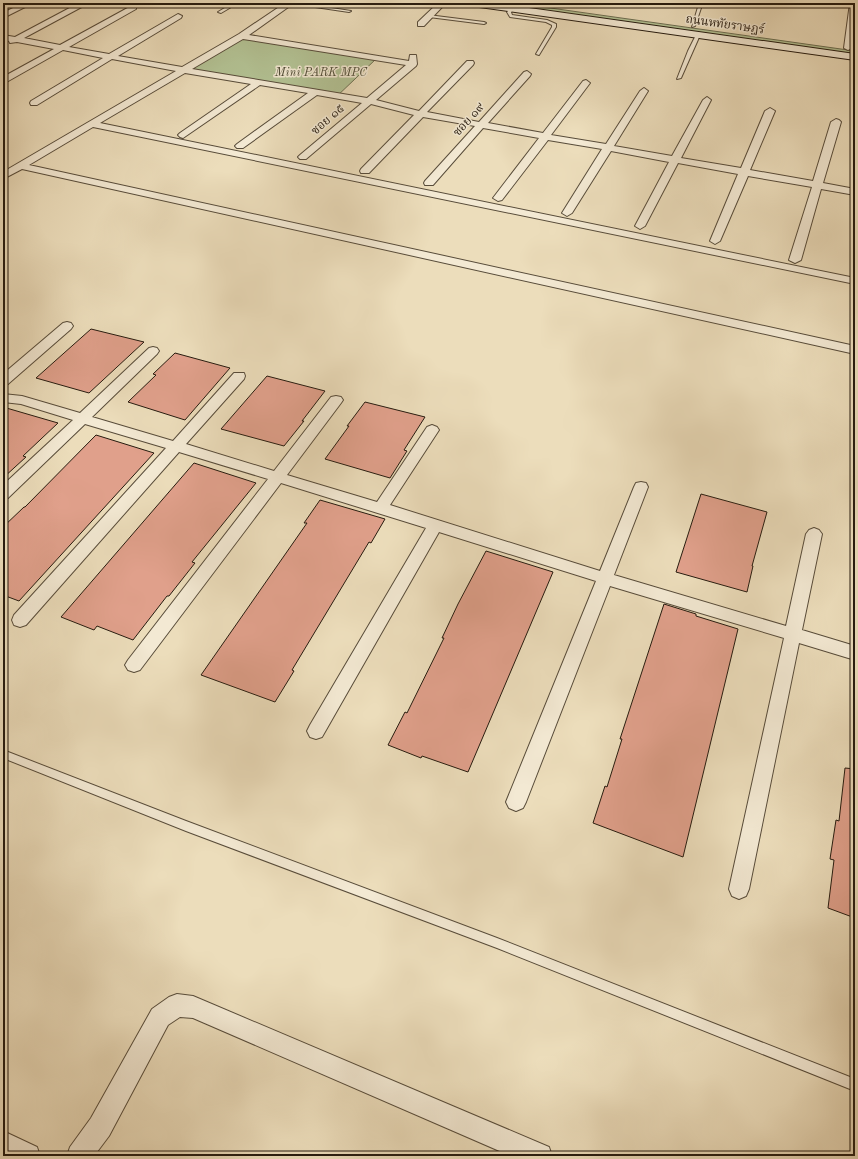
<svg xmlns="http://www.w3.org/2000/svg" width="858" height="1159" font-family="'Old Standard TT','Noto Serif Thai',serif">
<style>
.green{fill:#b3c294;stroke:#6c6e52}
.building{fill:#e0a08b;stroke:#261b0f}
.lines{fill:none;stroke-linecap:round;stroke-linejoin:round}
.service-casing{stroke:#584c3a;stroke-width:2}
.minor-casing{stroke:#584c3a;stroke-width:2}
.secondary-casing{stroke:#261b0f;stroke-width:2}
.service{fill:#f3e9d3;fill-rule:evenodd}
.minor{fill:#f3e9d3;fill-rule:evenodd}
.secondary{fill:#f3e9d3;fill-rule:evenodd}
.labels{text-anchor:middle;dominant-baseline:central;stroke-width:3;stroke-linejoin:round;paint-order:stroke}
.far-street-label{font-size:12px;fill:#261b0f;stroke:#f3e9d3}
.far-park-label{font-size:12px;font-style:italic;fill:#504d37;stroke:#f3e9d3}
</style>
<rect width="100%" height="100%" fill="#ecddbb"/>
<filter id="stains"><feTurbulence type="fractalNoise" baseFrequency=".005" numOctaves="4"/><feColorMatrix values="0 0 0 0 .2 0 0 0 0 .09 0 0 0 0 .02 0 0 0 .5 -.17"/></filter>
<radialGradient id="worn" r=".72"><stop offset=".6" stop-color="#630" stop-opacity="0"/><stop offset="1" stop-color="#630" stop-opacity=".3"/></radialGradient>
<path class="green" d="M484 3H515L855 51V55Z
M240 37 376 59 335 98 186 71Z"/>
<path class="building" d="M91 329 144 342 89 393 36 378Z
M175 353 230 368 185 420 128 402 156 375 153 374Z
M267 376 325 391 302 421H304L284 446 221 429Z
M365 402 425 417 404 450 407 451 390 478 325 459 349 426H347Z
M3 407 58 423 23 456 26 457 3 478Z
M96 435 154 453 19 601 3 595V527L24 507H25Z
M194 463 256 483 192 562 195 563 169 596H167L133 640 97 626 94 630 61 617Z
M701 494 767 512 752 566H753L747 592 676 572Z
M320 500 385 519 371 543 369 542 292 670 294 671 275 702 201 675 307 523H304Z
M486 551 553 572 468 772 422 756 421 758 388 745 405 712 407 713 444 638H442L458 604Z
M664 604 696 614V616L738 629 683 857 593 823 605 786 607 787 622 739H620Z
M845 768 855 769V918L828 908 834 860 830 859 836 820 839 821Z"/>
<g class="lines">
<defs>
<path id="service" d="M233 3H238L221 13 218 12Z
M260 3H268L286 7 284 8Z
M288 3H298L351 11 349 12Z
M698 7 701 8 695 26 692 27Z
M511 8 514 9 511 12 512 15 547 20 556 24V27L539 55 536 54 552 27V25L546 22 510 17 507 12Z
M428 15 484 22 486 23 484 24 429 17Z
M698 34 700 35 681 78 677 79 688 51 696 35Z
M3 750 186 821 497 938 855 1079V1091L497 948 186 831 3 758Z"/>
<path id="minor" d="M23 3H33L3 18V13Z
M79 3H89L24 38 60 45 133 5H136V9L69 47 109 54 178 14 182 16 181 18 118 56 182 67 239 34 285 3H294L249 35 409 61 410 55H416L417 64 416 66 376 100 419 111 467 61H473L474 63 473 65 427 112 479 122 524 72 527 71 531 74 530 76 488 123 543 133 583 81 586 80 590 83 551 135 606 144 640 91 644 88 648 91 614 146 672 156 703 100 707 97 711 100 681 158 741 168 765 111 770 108 775 111 750 170 813 181 831 122 836 119 839 120 841 122 823 183 855 189V195L821 189 801 260 795 263 789 260 812 187 748 176 720 241 715 244 710 241 738 174 678 163 645 226 640 229 635 226 669 162 611 151 572 213 567 216 562 213 602 149 548 140 502 200 498 201 493 198 539 138 483 128 433 185H425L424 183 425 181 475 126 423 117 369 173H361L360 171 361 169 414 115 371 104 306 159H300L298 157 300 155 362 103 317 95 243 148H237L235 146 237 144 308 93 260 85 183 138 180 137 178 135 180 133 251 84 185 73 100 123 855 278V284L93 127 29 165 855 346V354L22 169 3 179V172L176 71 112 59 37 105H31L30 103 31 101 103 58 63 50 3 84V77L54 49 17 42 10 43 9 41 3 39V35L15 37ZM243 39 406 65 367 98 192 69Z
M438 3H446L424 26H418V22Z
M850 3H855V25L852 48 848 50 844 48Z
M67 322 71 323 73 326 71 329 8 384 3 385V374L63 323Z
M153 347 157 348 159 351 157 354 92 417 173 441 234 373H244L245 376 244 379 186 444 274 471 331 397 336 396 341 397 343 400 341 403 287 475 377 502 427 427 432 425 437 427 439 430 390 505 600 571 634 487 636 483 641 482 646 483 648 487 614 575 786 626 806 534 809 530 814 528 819 530 822 534 802 630 855 646V660L799 643 749 889 746 896 739 899 732 896 729 889 784 638 610 586 526 802 523 808 516 811 509 808 506 802 596 581 439 532 322 737 316 739 310 737 307 731 310 725 426 528 281 483 140 670 134 672 128 670 125 665 128 660 268 479 179 452 26 625 20 627 14 625 12 620 14 615 166 448 85 424 8 498 3 499V485L73 420 21 404 3 402V394L22 396 80 413 149 348Z
M177 994 193 996 549 1147 552 1156H511L193 1018 180 1017 168 1025 109 1136 94 1156H67L70 1147 91 1118 152 1009 169 997Z
M3 1131 37 1147 40 1156H3Z"/>
<path id="secondary" d="M467 3H494L855 54V60L472 6Z"/>
</defs>
<use href="#service" class="service-casing"/>
<use href="#minor" class="minor-casing"/>
<use href="#secondary" class="secondary-casing"/>
<use href="#service" class="service"/>
<use href="#minor" class="minor"/>
<use href="#secondary" class="secondary"/>
</g>
<g class="labels">
<g class="far-street-label">
<text transform="translate(725 25) rotate(8)">ถนนหทัยราษฎร์</text>
<text transform="translate(328 120) rotate(-41)">ซอย ๑๕</text>
<text transform="translate(469 120) rotate(-48)">ซอย ๑๙</text>
</g>
<g class="far-park-label">
<text x="321" y="73">Mini PARK MPC</text>
</g>
</g>
<rect width="858" height="1159" fill="none" stroke="#ecddbb" stroke-width="16"/>
<rect x="4" y="4" width="850" height="1151" fill="none" stroke="#261b0f" stroke-width="2"/>
<rect x="8" y="8" width="842" height="1143" fill="none" stroke="#261b0f"/>
<rect width="100%" height="100%" filter="url(#stains)"/>
<rect width="100%" height="100%" fill="url(#worn)"/>
</svg>
